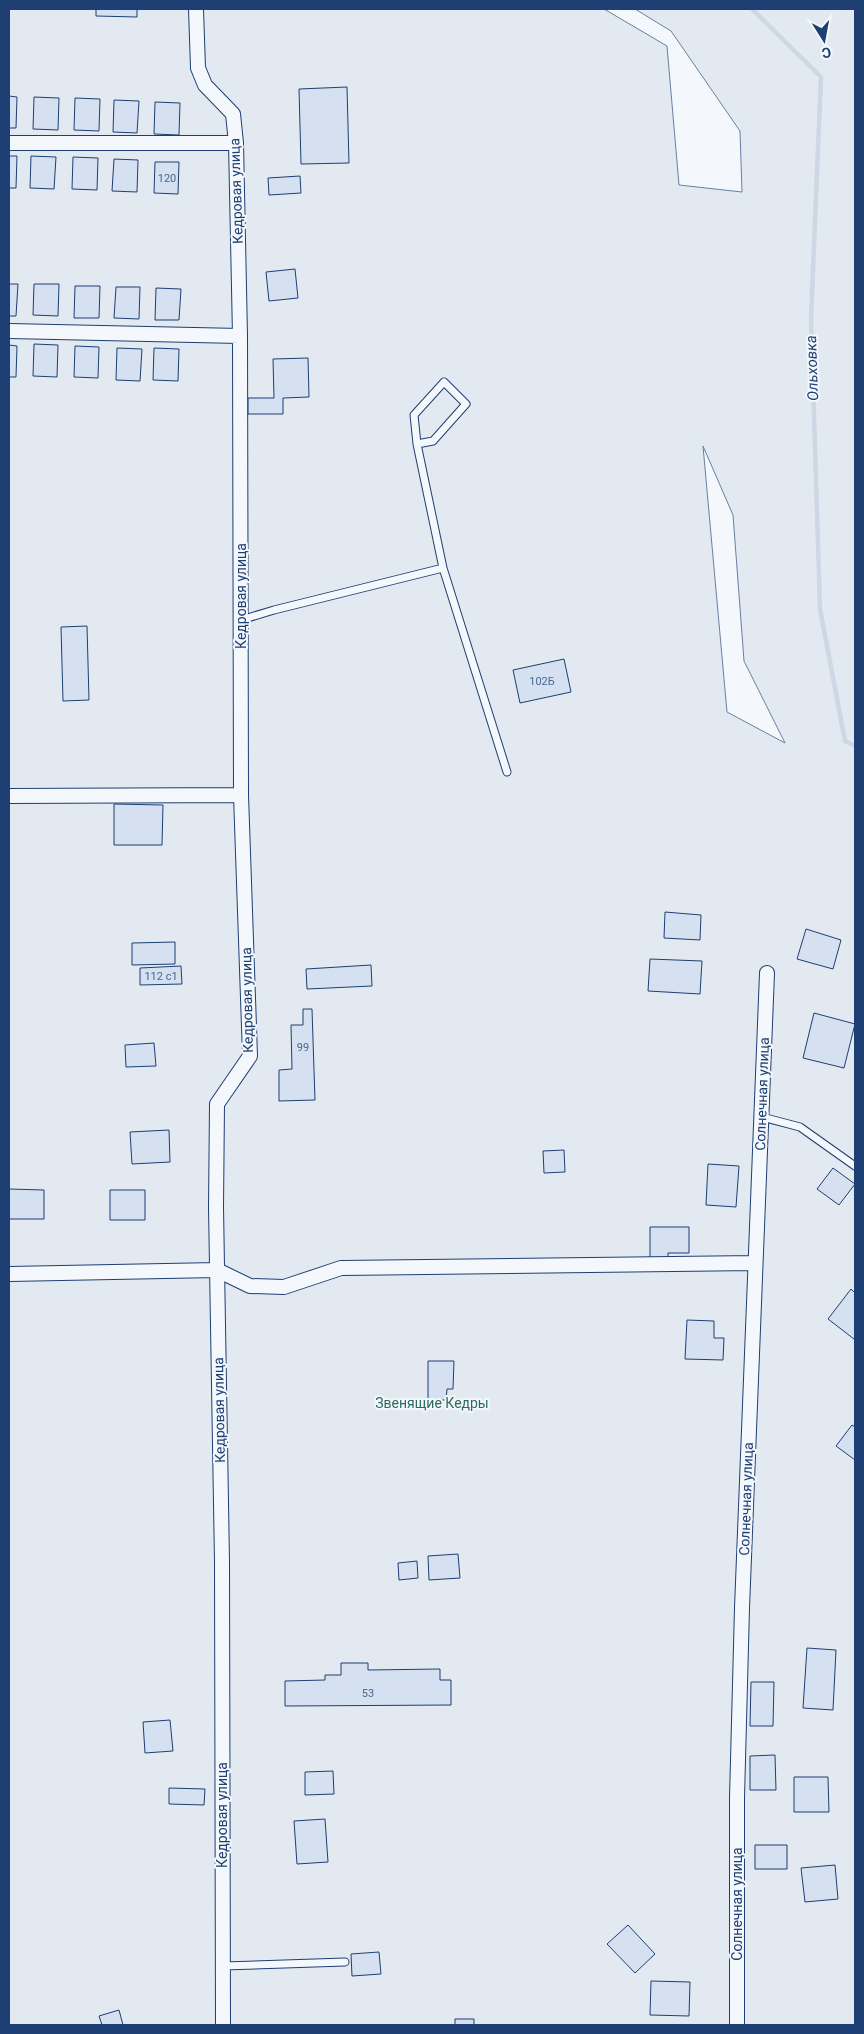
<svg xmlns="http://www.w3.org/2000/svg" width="864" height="2034" font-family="Roboto,sans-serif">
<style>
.green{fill:#e3e9f0;stroke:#687fa3;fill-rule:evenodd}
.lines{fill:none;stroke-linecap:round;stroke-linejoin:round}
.stream{stroke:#cfd7e4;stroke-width:4.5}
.building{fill:#d5e0f0;stroke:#1d3f73}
.lane-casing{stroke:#1d3f73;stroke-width:9}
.street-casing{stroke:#1d3f73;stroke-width:16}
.lane{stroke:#f4f7fb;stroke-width:7}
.street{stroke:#f4f7fb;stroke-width:14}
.labels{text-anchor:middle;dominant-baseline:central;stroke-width:4;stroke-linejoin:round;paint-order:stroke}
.number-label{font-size:11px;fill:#4b6792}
.street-label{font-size:14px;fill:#1d3f73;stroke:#f4f7fb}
.park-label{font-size:14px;fill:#2c6c60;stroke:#f4f7fb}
.water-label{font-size:15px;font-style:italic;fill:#1d3f73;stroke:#f4f7fb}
</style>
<rect width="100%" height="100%" fill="#f4f7fb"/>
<path class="green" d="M9 9H604L667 46 679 185 742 192 740 131 671 31 635 9H855V2025H9ZM703 446 733 515 744 661 785 743 727 712Z"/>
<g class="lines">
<path class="stream" d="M752 9 821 77 811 318 820 609 845 741 855 746"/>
</g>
<path class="building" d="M96 9H137V17L96 16Z
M347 87 349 163 301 164 299 89Z
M9 96 17 97 16 128H9Z
M34 97 59 98 58 130 33 129Z
M75 98 100 99 99 131 74 130Z
M114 100 139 101 137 133 113 132Z
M155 102 180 103 179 135 154 134Z
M9 156H17L16 188H9Z
M31 156 56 157 54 189 30 188Z
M73 157 98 158 97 190 72 189Z
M114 159 138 160 137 192 112 191Z
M155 162H179L178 194 154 193Z
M300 176 301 193 269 195 268 178Z
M295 269 298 298 269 301 266 272Z
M9 284H18L16 316H9Z
M34 284H59L58 316 33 315Z
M75 286H100L99 318H74Z
M116 287H140L139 319 114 318Z
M156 288 181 289 179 320H155Z
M34 344 58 345 57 377 33 376Z
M9 345 17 346 16 377H9Z
M75 346 99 347 98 378 74 377Z
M117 348 142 349 140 381 116 380Z
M154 348 179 349 178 381 153 380Z
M308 358 309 397 283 398V414H248V398H274L273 359Z
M87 626 89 700 63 701 61 627Z
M564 659 571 692 520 703 513 670Z
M114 804 163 805 162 845H114Z
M665 912 701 915 700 940 664 938Z
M806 929 841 940 833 969 797 959Z
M175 942V964L132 965V943Z
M650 959 702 961 700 994 648 991Z
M371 965 372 986 307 989 306 969Z
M181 966 182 984 140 985V968Z
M303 1009H312L315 1100 279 1101V1070L292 1069 291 1025H303Z
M814 1013 855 1024 844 1068 803 1058Z
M154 1043 156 1066 126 1067 125 1045Z
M169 1130 170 1162 132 1164 130 1132Z
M564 1150 565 1172 544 1173 543 1151Z
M708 1164 739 1166 736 1207 706 1205Z
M833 1168 855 1184 839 1205 817 1189Z
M9 1189 44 1190V1219H9Z
M110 1190H145V1220H110Z
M650 1227H689V1253H668V1260H650Z
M851 1289 855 1293V1337L854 1339 828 1319Z
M687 1320 714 1321V1338H724L723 1360 685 1359Z
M428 1361H454L453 1389H447L446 1400H428Z
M852 1425 855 1427V1460L836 1446Z
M458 1554 460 1578 429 1580 428 1556Z
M417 1561 418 1578 399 1580 398 1563Z
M807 1648 836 1650 833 1710 803 1708Z
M341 1663H368V1670L440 1669V1680H451V1705L285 1706V1681L325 1680V1675H341Z
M751 1682H774L773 1726H750Z
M170 1720 173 1751 145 1753 143 1722Z
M775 1755 776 1790H750V1756Z
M333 1771 334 1794 305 1795V1772Z
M794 1777H828L829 1812H794Z
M169 1788 205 1789 204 1805 169 1804Z
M325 1819 328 1862 297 1864 294 1821Z
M755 1845H787V1869H755Z
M835 1865 838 1899 805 1902 801 1868Z
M628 1925 655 1954 635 1973 607 1944Z
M379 1952 381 1974 352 1976 351 1954Z
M651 1981 690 1982 689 2016 650 2015Z
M119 2010 123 2025H102L99 2016Z
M455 2019H474V2025H455Z"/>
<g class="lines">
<defs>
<path id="lane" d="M417 444 433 441 466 404 444 382 414 415 417 444 443 568
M241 620 274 610 443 568 507 772
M762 1117 800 1127 855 1166
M223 1966 345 1962"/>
<path id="street" d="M196 9 198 68 205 85 233 114 236 143 240 336 241 795 250 1056 217 1104 216 1207 222 1562 223 2025
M9 143H236
M9 331 240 336
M9 796 241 795
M9 1274 217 1270 250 1286 284 1287 341 1268 755 1263
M737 2025V1798L742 1608 767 973"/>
</defs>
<use href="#lane" class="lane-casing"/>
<use href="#street" class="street-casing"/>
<use href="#lane" class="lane"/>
<use href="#street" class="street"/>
</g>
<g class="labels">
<g class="number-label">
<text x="167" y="178">120</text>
<text x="542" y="681">102Б</text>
<text x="161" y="976">112 с1</text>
<text x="303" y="1047">99</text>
<text x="368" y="1693">53</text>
</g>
<g class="street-label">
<text transform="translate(236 191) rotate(-92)">Кедровая улица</text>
<text transform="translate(241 596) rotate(-90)">Кедровая улица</text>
<text transform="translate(247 1000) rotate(-91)">Кедровая улица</text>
<text transform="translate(762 1094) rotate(-88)">Солнечная улица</text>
<text transform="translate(219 1410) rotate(-91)">Кедровая улица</text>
<text transform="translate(746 1499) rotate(-88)">Солнечная улица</text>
<text transform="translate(222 1815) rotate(-90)">Кедровая улица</text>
<text transform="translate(737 1904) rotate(-90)">Солнечная улица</text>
</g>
<g class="park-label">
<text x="432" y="1403">Звенящие Кедры</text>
</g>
<g class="water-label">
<text transform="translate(812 368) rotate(-92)">Ольховка</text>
</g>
</g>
<rect width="864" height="2034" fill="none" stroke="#1d3f73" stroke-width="20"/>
<g transform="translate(824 40) rotate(169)" stroke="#f4f7fb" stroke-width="4" paint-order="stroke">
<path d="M0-4L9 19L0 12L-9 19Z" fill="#1d3f73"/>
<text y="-8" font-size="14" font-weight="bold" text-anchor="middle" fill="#1d3f73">С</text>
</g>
</svg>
